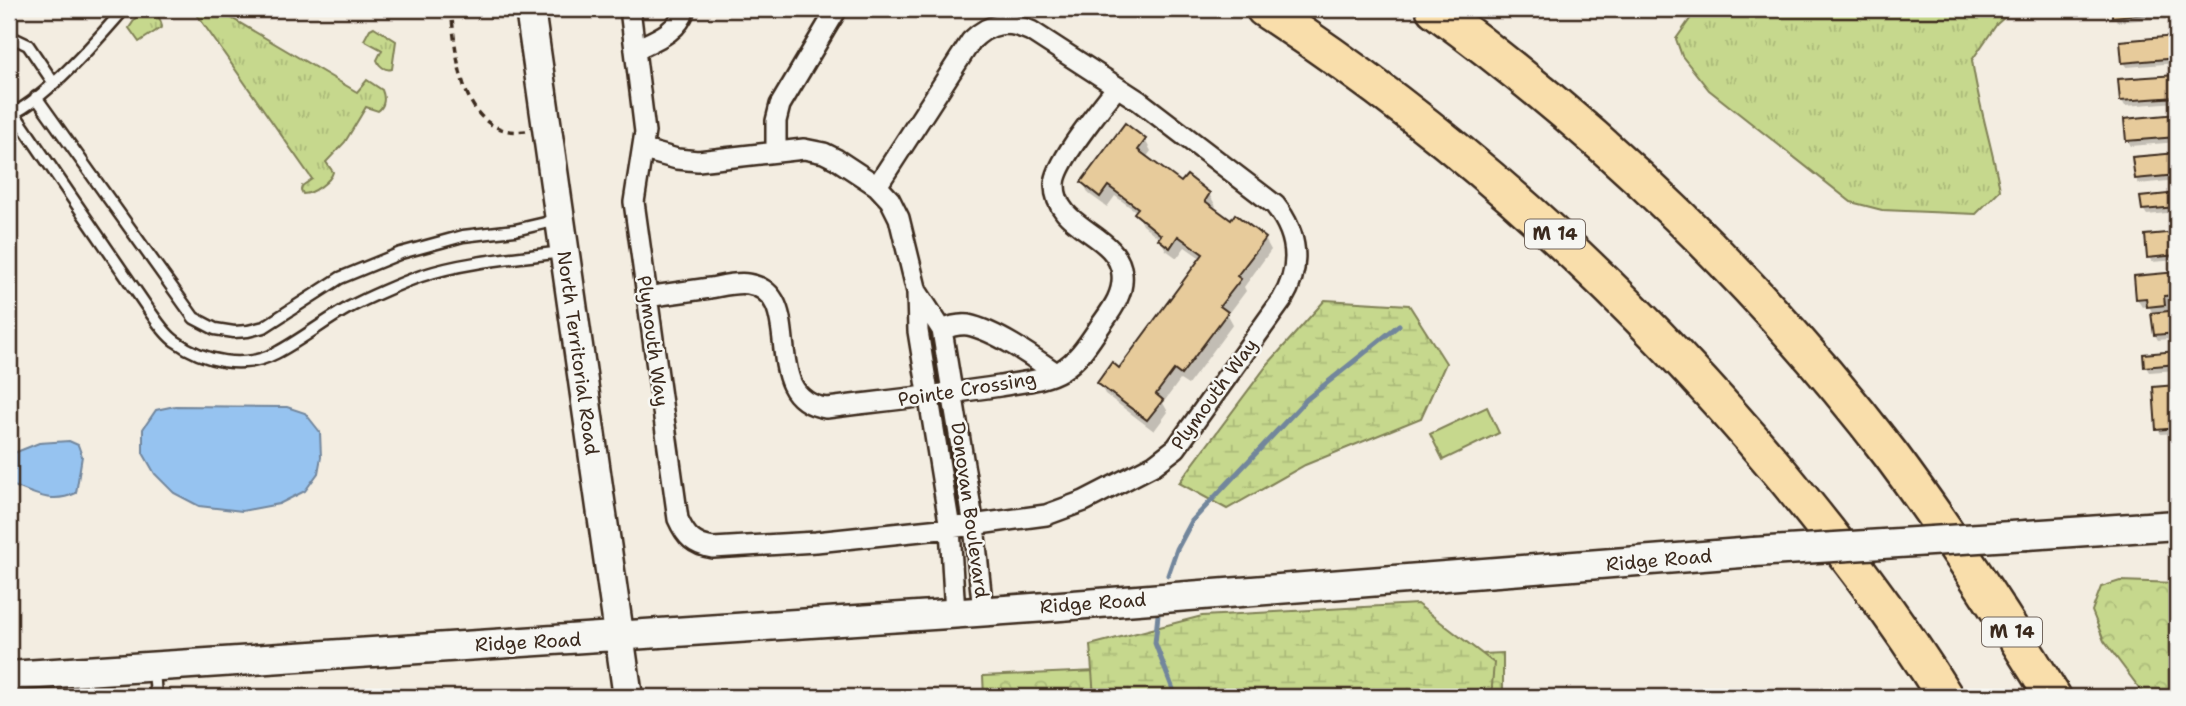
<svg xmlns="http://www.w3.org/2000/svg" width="2186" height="706" font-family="'Shantell Sans',sans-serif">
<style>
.grass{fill:url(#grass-tufts);stroke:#808156;stroke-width:2}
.forest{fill:url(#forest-crowns);stroke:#808156;stroke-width:2}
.wetland{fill:url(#wetland-marsh);stroke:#808156;stroke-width:2}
.pitch{fill:#c6d88d;stroke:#808156;stroke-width:2}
.water{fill:#96c3f0;stroke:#72869c;stroke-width:2}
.shadow{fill:#0003}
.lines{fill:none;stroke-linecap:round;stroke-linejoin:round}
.stream{stroke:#72869c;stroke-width:5}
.building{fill:#e7cb9b;stroke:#3b2a1e;stroke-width:2}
.lane-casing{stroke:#3b2a1e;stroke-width:15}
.street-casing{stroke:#3b2a1e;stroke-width:24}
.secondary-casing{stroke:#3b2a1e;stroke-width:33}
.highway-casing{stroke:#3b2a1e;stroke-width:40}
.path{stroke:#3b2a1e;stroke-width:3.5;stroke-dasharray:7 5;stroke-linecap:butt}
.lane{stroke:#f6f6f2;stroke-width:10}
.street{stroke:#f6f6f2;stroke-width:19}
.secondary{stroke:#f6f6f2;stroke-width:28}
.highway{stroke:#f9deab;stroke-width:35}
.secondary-bridge-casing{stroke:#3b2a1e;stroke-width:33;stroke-linecap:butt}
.secondary-bridge{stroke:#f6f6f2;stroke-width:28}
.labels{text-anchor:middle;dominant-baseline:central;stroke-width:5;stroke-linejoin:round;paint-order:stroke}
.shield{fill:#f6f6f2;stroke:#73675e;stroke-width:2}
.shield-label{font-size:18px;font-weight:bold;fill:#3b2a1e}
.street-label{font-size:19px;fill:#3b2a1e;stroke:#f6f6f2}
</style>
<defs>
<pattern id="grass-tufts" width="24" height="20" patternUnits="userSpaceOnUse" patternTransform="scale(1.75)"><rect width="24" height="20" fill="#c6d88d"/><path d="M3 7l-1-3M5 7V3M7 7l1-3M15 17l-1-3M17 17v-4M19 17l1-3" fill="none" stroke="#abba79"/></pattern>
<pattern id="forest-crowns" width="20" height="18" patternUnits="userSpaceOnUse" patternTransform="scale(1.75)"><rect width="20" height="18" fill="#c6d88d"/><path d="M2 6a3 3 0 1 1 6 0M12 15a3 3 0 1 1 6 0" fill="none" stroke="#abba79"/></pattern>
<pattern id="wetland-marsh" width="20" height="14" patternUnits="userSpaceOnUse" patternTransform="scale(1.75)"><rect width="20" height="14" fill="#c6d88d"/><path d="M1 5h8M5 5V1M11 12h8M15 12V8" fill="none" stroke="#abba79"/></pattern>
</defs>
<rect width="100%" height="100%" fill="#f3ede1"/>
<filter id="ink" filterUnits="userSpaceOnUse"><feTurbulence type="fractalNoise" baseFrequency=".0143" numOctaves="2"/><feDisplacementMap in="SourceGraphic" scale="14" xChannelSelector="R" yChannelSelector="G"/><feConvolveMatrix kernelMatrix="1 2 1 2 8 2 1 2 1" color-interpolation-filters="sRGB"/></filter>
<g filter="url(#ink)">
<path class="grass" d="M142 9C153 9 161 16 162 27L139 42 129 28Z
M193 9H216L357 92 367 80 382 90C385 97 385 106 378 111L366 107 345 142 326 162 333 172C331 181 313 194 303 194L301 190 302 186 312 179Z
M1697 9H2014L1997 24 1972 60C1978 104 1992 146 2000 190L1976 214 1882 210 1851 202 1709 90 1682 56 1676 39Z
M374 27 396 41 392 69C385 71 379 66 377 60L382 50 364 40 370 29Z"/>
<path class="forest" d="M2120 581 2177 583V697H2146L2104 641 2092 611 2101 587Z
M1503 653V697H984L983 676Z"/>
<path class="wetland" d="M1325 300 1409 305 1446 363 1421 418 1305 465 1227 509 1179 483 1268 364Z
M1417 604 1494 663 1491 697H1094L1090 645 1202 616Z"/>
<path class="pitch" d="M1487 407 1499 433 1443 460 1430 434Z"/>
<path class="water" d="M175 406 287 407 305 413 320 432 321 457 318 473 305 491 279 504 242 511 199 506 174 493 155 474 143 453V429L156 410Z
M69 441 78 445 82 456 76 493C51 505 33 493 9 484V455L39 443Z"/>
<path class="shadow" d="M2113 9H2172V17L2117 22Z
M2174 38 2177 43V63L2127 67 2124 62Z
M2175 77 2177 81V102L2125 106 2122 101Z
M2176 116 2177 142 2131 146 2128 141 2126 121Z
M1145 140 1151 151 1146 158 1182 185 1209 194 1216 206 1213 209 1231 222 1265 239 1271 250 1244 287 1246 291 1228 315 1233 324 1188 385 1180 380 1163 403 1168 412 1154 431 1105 394 1099 383 1119 370 1202 259 1185 247 1177 258 1166 250 1160 239 1143 225 1137 212 1115 196 1107 207 1089 194 1083 183Z
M2177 154V180L2139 184 2136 179 2134 159Z
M2177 195V212L2147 215 2143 209 2142 198Z
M2177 234V260L2152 262 2149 257 2147 237Z
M2177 274V303L2168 304 2169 313 2177 312V338L2158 340 2155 335 2153 314 2149 306 2142 307 2137 299 2135 278Z
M2177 353V370L2149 372 2146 367 2145 356Z
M2175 387 2177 433 2161 434 2158 429Z
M1609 690 1614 697H1598Z"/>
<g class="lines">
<path class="stream" d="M1168 575 1177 549 1192 521 1307 399 1399 325
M1158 615 1155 643 1176 697"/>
</g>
<path class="building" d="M2112 9H2170V12L2112 17Z
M2175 36 2177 58 2122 63 2120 41Z
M2176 75 2177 97 2120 101 2118 79Z
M2177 114V137L2126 141 2124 119Z
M1125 123 1146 139 1138 150 1181 182 1187 175 1210 193 1205 201 1231 220 1235 214 1266 238 1237 276 1241 279 1220 306 1228 312 1181 375 1174 370 1156 394 1163 400 1147 420 1097 383 1112 362 1119 368 1203 254 1178 236 1170 248 1158 239 1161 235 1134 213 1138 208 1108 186 1100 197 1081 182Z
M2177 153V175L2135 179 2132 157Z
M2177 193V207L2142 210 2140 197Z
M2177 232V255L2147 258 2145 235Z
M2177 272V295L2164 296 2165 305 2147 307 2146 298 2136 299 2134 276Z
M2177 310V333L2154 335 2151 313Z
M2177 351V364L2144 367 2143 354Z
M2176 385 2177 428 2156 430 2153 387Z"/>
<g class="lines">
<defs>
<path id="lane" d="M9 36 28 45 53 82
M36 97 194 318 215 329 234 332 248 331 264 327 340 278 401 253 463 236 515 230 558 220
M14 113 151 313C158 323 166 335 175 341 204 362 244 370 276 353 301 340 323 322 348 308 367 298 401 283 421 276 466 261 517 258 563 252
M9 115C43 102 100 37 124 9
M154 669 156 697"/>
<path id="street" d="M630 9 645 132 634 202 678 519C686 537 694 545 713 548L816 542 950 528 1046 515 1084 501 1154 465 1176 448 1282 300C1302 267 1298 234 1275 205L1139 101 1031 31C1008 20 990 22 971 41L877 186
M636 49C657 39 678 32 685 9
M644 150 677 159 698 161 804 149 824 153 836 159 877 186 890 200 899 218 917 292 918 331 950 528 955 614
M776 151V121L780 105 837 9
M918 293 942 330 974 526 983 611
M646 297C668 294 689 291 710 288 722 286 736 282 748 284 810 294 755 398 826 408 884 401 942 395 1000 386 1020 382 1044 381 1062 370 1080 359 1091 339 1103 322 1113 308 1124 293 1122 274 1118 232 1054 230 1055 184 1056 161 1102 107 1117 87
M942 330C951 326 958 324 968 325 996 331 1033 357 1056 373"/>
<path id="secondary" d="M530 9 628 697
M2027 535 2177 525
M9 676C322 653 635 637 948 614 1217 595 1486 574 1754 552"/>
<path id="highway" d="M1264 9C1459 136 1630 293 1779 471 1838 543 1896 617 1945 697
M1434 9C1605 134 1762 286 1891 455 1949 533 2002 614 2053 697"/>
</defs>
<use href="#lane" class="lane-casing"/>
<use href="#street" class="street-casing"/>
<use href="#secondary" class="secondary-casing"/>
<use href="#highway" class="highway-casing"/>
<path class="path" d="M451 9C456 54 460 139 526 131"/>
<use href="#lane" class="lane"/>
<use href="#street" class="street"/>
<use href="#secondary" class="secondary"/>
<use href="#highway" class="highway"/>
<defs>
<path id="secondary-bridge" d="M1754 552 2027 535"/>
</defs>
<use href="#secondary-bridge" class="secondary-bridge-casing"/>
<use href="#secondary-bridge" class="secondary-bridge"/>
</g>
</g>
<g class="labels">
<g class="shield">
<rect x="1525" y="219.5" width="60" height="29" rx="5"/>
<rect x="1982" y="617.5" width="60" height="29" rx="5"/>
</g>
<g class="shield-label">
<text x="1555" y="234">M 14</text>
<text x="2012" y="632">M 14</text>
</g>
<g class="street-label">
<text transform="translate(653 341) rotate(82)">Plymouth Way</text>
<text transform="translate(578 353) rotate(82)">North Territorial Road</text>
<text transform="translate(967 389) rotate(-9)">Pointe Crossing</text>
<text transform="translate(1214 394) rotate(-54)">Plymouth Way</text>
<text transform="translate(970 510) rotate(82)">Donovan Boulevard</text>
<text transform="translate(1659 560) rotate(-5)">Ridge Road</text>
<text transform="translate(1093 603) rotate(-4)">Ridge Road</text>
<text transform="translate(528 642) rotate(-3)">Ridge Road</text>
</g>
</g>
<rect width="2186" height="706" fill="none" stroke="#f6f6f2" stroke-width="35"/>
<rect x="18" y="18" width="2151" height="671" fill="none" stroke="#3b2a1e" stroke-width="2.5" filter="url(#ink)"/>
</svg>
